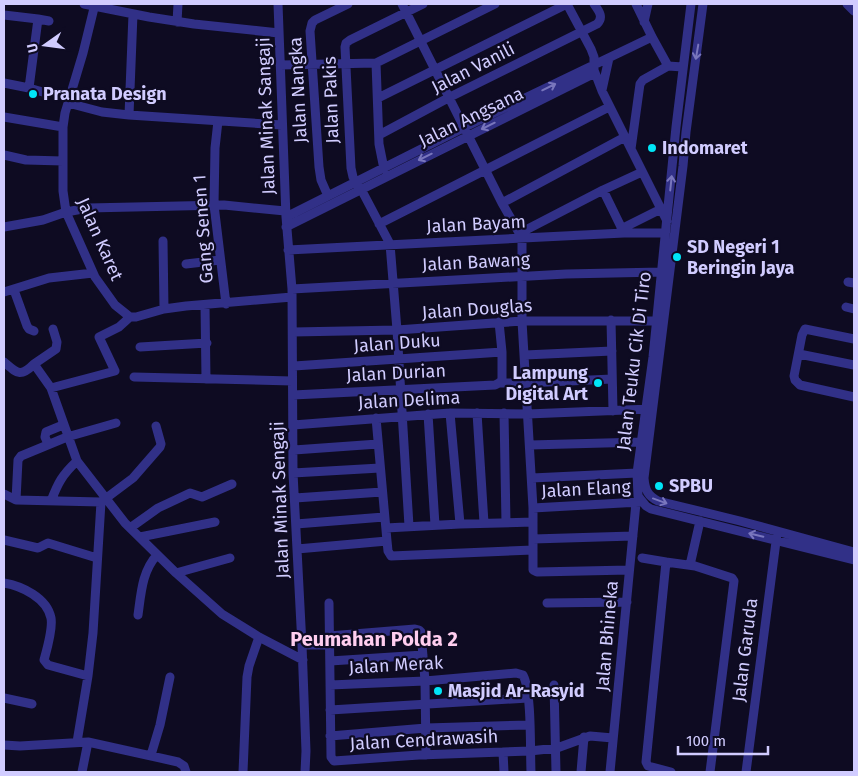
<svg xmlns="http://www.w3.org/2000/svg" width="858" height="776" font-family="'Fira Sans',sans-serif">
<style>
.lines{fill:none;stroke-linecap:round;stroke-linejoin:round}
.minor{stroke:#313087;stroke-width:9}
.oneway{stroke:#7976bd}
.poi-dot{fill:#00e5f7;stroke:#0e0b22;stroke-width:2}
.labels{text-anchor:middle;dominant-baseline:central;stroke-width:4.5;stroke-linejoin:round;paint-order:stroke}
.street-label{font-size:18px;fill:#d1ccff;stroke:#0e0b22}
.poi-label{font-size:18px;font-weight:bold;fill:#d1ccff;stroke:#0e0b22;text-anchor:start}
.quarter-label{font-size:20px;font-weight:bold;fill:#ffceef;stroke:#0e0b22}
</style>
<rect width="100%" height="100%" fill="#0e0b22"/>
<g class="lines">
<path class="minor" d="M84 4 149 17 194 24 279 33
M95 4 83 53 65 113 63 127V191L66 212 95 277 115 305 130 317H136L164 309 186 306 292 297
M278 4 286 217 292 289 293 473 302 645 306 751 305 772
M402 4 502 203 522 238V321L533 508V570L537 572 629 570
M567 4 591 49 594 57V70L602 91 667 221
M636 4 652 37 668 66 683 67
M691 4 676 127 653 357 637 473 638 496 646 506 651 509 854 560
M703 4 686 132 683 166 644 478C645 490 648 496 658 501L740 521 854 552
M847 4 854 11
M4 15 38 19 29 88 4 83
M38 19 49 21
M177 22 178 4
M644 22 648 4
M280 65 376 63
M29 88 46 93
M602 90 609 58
M378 98 567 4
M68 103 102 112 129 115 282 125
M129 115 133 14
M4 117 63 127
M218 121 215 148 214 205 226 304
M379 135 450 97 597 24C604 17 599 11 594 4
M631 149 640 84 643 80 668 66
M4 155 26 160 63 161
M384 169 379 144 376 63 495 4
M603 190 624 233
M328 196 321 180 319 167 310 31 312 23 315 20 348 4
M502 203 625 137
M286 217 465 127 652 37
M379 224 609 107
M4 227 43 220 66 212 88 208 224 205 285 211
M286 227 595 73
M621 229 661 209
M520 233 603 190 642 172
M163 241 164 309
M288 250 624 233H665
M186 264 220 260
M848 282 854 283
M292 289 566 274 661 272
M14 290 27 326 29 329 34 331
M4 292 49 278 93 273
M205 305 206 379
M846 307 854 309
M611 320 613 411
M499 322 502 352V380L499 383
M293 332 397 330 522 321H661
M854 339 805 329 802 335 794 376 795 380 800 385 854 397
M140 347 207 343
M799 354 854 365
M525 355 612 351
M4 362C17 373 20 378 34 364L51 388 77 461 125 523 176 573 222 614 259 637 303 660
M34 364 56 349 57 342 53 329
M294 366 502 352
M134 377 292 381
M51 388 115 371 99 337 119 327 130 317
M293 395 495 385 499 383H526L612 379
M450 413 460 524
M477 413 484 523
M504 413 506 523
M428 414 435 525
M376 418 387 541 388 551 391 556 533 550
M293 425 450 413 528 414 650 409
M48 444 45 437 46 432 63 425
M530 445 642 442
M294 450 378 444
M293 473 380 468
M532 478 637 473
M4 494 16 500 101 502 133 478 160 447 161 444 156 426
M295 498 382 492
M16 500 18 460 21 456 67 437 116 423
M51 501C58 483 62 475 77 461
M533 508 640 502
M296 524 384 517
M409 526 397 330 390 244 361 189 353 177 351 168 345 47 346 43 350 40 423 4
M130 528 158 508 190 493 202 497 232 484
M386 528 460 524 533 522
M140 537 215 522
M533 539 633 536
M4 540 38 548 48 543 97 558
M297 549 387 541
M642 558 666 562
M690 565 700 521
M176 573 230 558
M4 583C22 586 47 598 51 618 53 629 47 649 44 660L48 665 88 676
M329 603 331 757 334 761 419 755 530 751 557 748 590 736 613 738
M547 603 627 602
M138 615C141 594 142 571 157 555
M329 636 415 629 419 630 421 632 425 681 426 755
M302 645H329
M330 661 423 655
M330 685 425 681 516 673 523 675C532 692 530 750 531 772
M554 685 556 772
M4 698 32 704
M330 710 528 698
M330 736 426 728 529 725
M77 742 88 676 93 633 101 502
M4 745 20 746 88 742 178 762 184 766 186 772
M503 752 504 772
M151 755 160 725 170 677
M82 772 88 742
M243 772 247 677 249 666 259 637
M581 772 584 737
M610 772 636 503
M671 772 648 766 646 762 666 562 695 566 732 578 734 581 710 772
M746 772 777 534"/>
</g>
<defs><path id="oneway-shaft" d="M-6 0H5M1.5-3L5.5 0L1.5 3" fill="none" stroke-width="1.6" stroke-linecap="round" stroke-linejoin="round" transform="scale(1.25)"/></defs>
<g class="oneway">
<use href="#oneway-shaft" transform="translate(697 52) rotate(100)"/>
<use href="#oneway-shaft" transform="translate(549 87) rotate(-26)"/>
<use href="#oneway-shaft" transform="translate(488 126) rotate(154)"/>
<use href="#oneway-shaft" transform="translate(425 157) rotate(154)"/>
<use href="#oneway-shaft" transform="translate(671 183) rotate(-84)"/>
<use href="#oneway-shaft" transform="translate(660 501) rotate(20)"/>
<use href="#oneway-shaft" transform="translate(756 535) rotate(-167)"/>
</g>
<g class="poi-dot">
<circle cx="33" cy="94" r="5"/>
<circle cx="652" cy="148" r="5"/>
<circle cx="677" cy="257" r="5"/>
<circle cx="598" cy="383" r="5"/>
<circle cx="659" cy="486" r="5"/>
<circle cx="438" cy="691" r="5"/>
</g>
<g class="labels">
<g class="street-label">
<text transform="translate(473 68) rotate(-27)">Jalan Vanili</text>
<text transform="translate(298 90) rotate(-93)">Jalan Nangka</text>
<text transform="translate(331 100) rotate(-92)">Jalan Pakis</text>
<text transform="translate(266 116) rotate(-92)">Jalan Minak Sangaji</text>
<text transform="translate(471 117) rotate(-26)">Jalan Angsana</text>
<text transform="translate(476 224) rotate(-3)">Jalan Bayam</text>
<text transform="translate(203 229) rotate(-94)">Gang Senen 1</text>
<text transform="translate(100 239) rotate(66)">Jalan Karet</text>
<text transform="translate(476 262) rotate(-3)">Jalan Bawang</text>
<text transform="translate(477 309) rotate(-4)">Jalan Douglas</text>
<text transform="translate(397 343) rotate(-4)">Jalan Duku</text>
<text transform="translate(634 361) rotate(-83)">Jalan Teuku Cik Di Tiro</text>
<text transform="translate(396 373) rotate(-3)">Jalan Durian</text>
<text transform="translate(409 400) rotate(-3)">Jalan Delima</text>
<text transform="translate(586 489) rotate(-3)">Jalan Elang</text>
<text transform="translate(280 500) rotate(-92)">Jalan Minak Sengaji</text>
<text transform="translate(607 636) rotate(-85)">Jalan Bhineka</text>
<text transform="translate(745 650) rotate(-83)">Jalan Garuda</text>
<text transform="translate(396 665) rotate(-3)">Jalan Merak</text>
<text transform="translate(424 740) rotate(-3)">Jalan Cendrawasih</text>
</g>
<g class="poi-label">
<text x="43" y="94">Pranata Design</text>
<text x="662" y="148">Indomaret</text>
<text x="687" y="247">SD Negeri 1<tspan x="687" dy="21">Beringin Jaya</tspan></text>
<text x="588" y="373" text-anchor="end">Lampung<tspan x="588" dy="21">Digital Art</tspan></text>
<text x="669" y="486">SPBU</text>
<text x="448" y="691">Masjid Ar-Rasyid</text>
</g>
<g class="quarter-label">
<text x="374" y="639">Peumahan Polda 2</text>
</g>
</g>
<rect width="858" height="776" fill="none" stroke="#d1ccff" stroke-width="10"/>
<g transform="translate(45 45) rotate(256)" stroke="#0e0b22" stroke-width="4" paint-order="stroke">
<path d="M0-4L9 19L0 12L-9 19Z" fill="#d1ccff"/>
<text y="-8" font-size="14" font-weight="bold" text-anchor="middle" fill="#d1ccff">U</text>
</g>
<path d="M678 746v8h90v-8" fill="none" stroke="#d1ccff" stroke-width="2.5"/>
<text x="686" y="746" font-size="15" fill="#d1ccff" stroke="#0e0b22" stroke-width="4" paint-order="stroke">100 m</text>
</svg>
